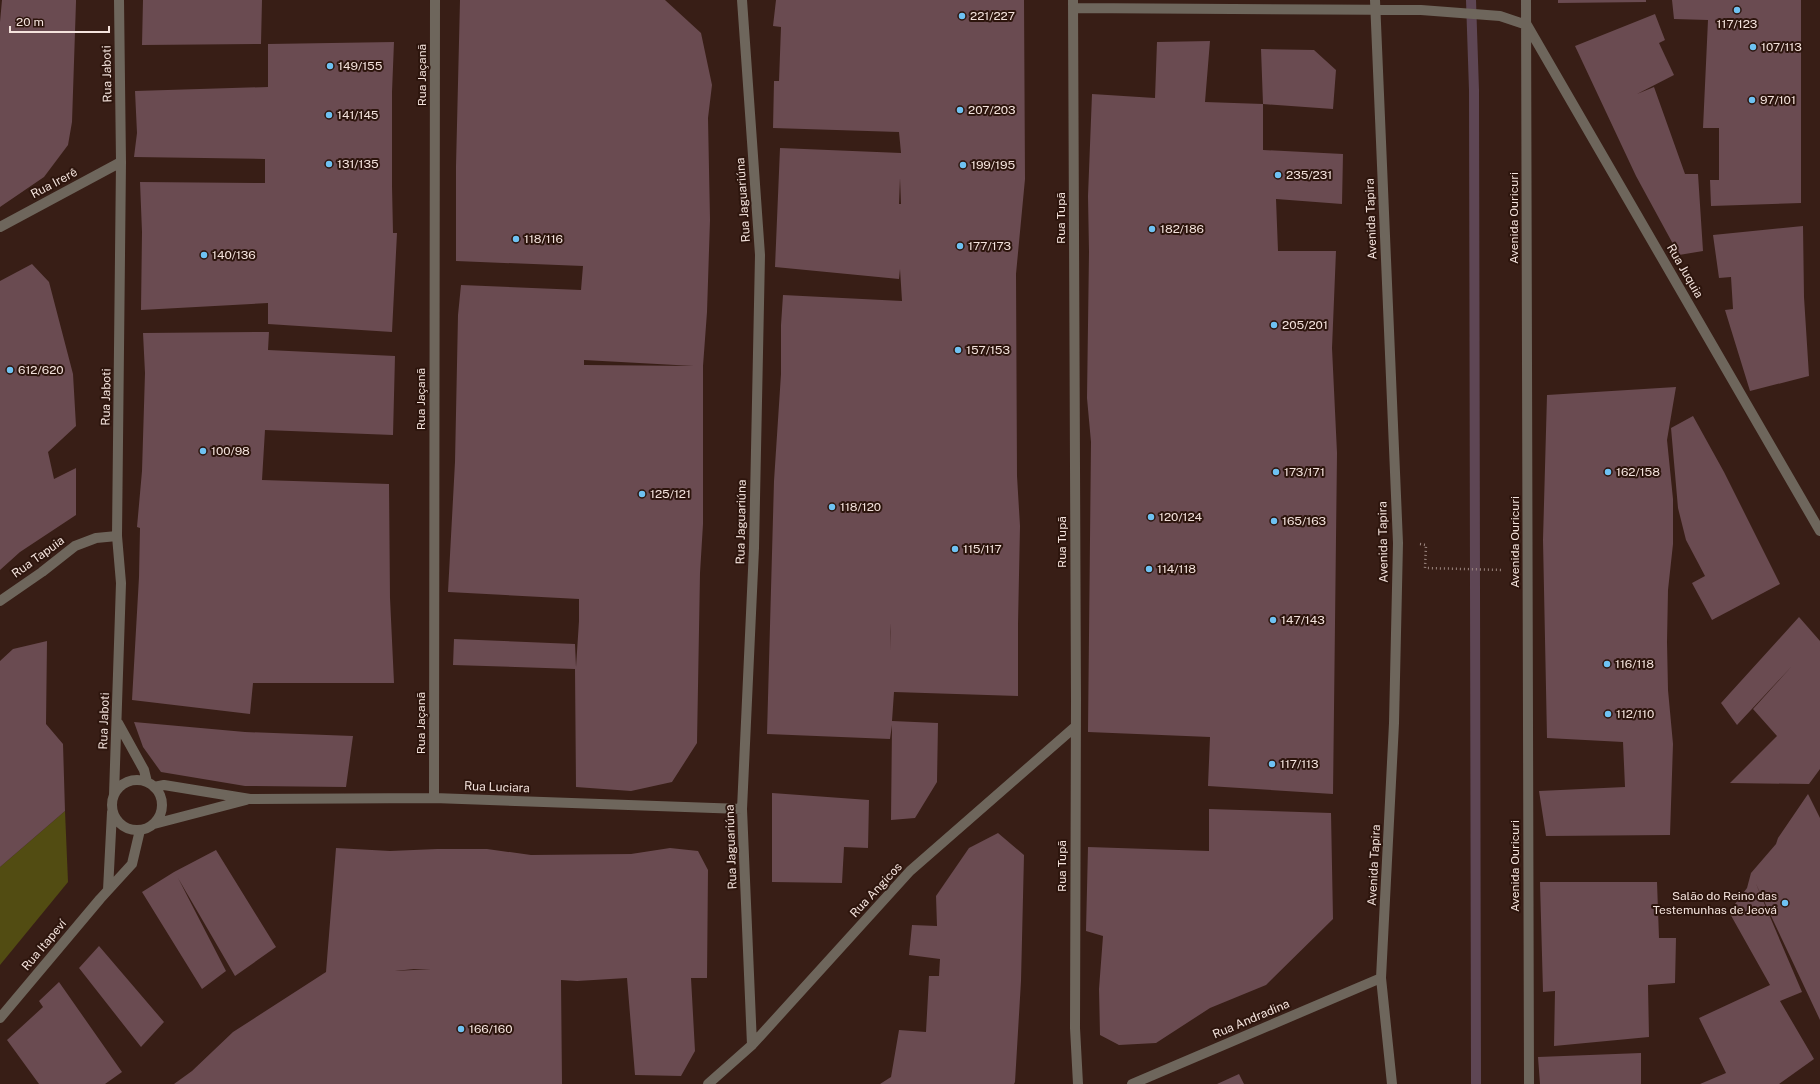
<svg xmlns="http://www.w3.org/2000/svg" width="1820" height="1084" font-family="'Public Sans',sans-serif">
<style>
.green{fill:#524c12}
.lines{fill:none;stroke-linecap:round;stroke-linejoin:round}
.stream{stroke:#5e4654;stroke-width:10}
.building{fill:#6a4b51;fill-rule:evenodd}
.path{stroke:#9c8780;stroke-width:2.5;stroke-dasharray:1 3;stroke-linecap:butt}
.minor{stroke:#6e665c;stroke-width:10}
.poi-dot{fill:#6ec2f3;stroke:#2d150d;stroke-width:1.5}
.labels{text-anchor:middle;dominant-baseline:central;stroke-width:4;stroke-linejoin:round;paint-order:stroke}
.poi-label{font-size:12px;fill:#f4e3dd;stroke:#2d150d;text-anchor:start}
.street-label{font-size:12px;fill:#f4e3dd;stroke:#2d150d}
</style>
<rect width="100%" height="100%" fill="#381e16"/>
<path class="green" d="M65 811 68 882 0 965V867Z"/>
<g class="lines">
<path class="stream" d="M1471 0 1474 90 1476 1084"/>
</g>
<path class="building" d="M2 0H76V2L72 122 68 145 44 177 0 207V22Z
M143 0H262L261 44 142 45Z
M460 0H665L701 33 712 85 708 118 710 220 707 312 703 366V524L700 573 697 743 672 782 631 791 576 787 575 669 453 665 454 639 575 644 576 667 579 621V599L448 592 455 462 458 315 461 285 581 290 583 266 456 261V166ZM584 360 694 366 584 365Z
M776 0H1024L1025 179 1016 274 1017 476 1020 526 1018 624V696L894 692 892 721 938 723 937 782 915 818 891 820 892 725 890 739 767 734 774 481 781 374V325L783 295 902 301 900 269 899 279 775 267 780 148 901 153 899 132 773 128 774 81H779L781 27 773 26ZM900 178 901 204H899ZM890 623 891 650 890 632Z
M1558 0H1646V2L1558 3Z
M1672 0H1801V203L1711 206 1710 180H1719V128H1703L1708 20 1674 19Z
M1655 14 1665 40 1659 43 1674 75 1637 94 1654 87 1685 174H1698L1703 251 1679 255 1636 176 1575 46Z
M1210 41 1205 102 1263 104 1261 49 1314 50 1336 70 1333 109 1263 104V150L1343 154 1342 204 1276 199 1278 251H1336L1332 348 1337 453 1333 794 1208 786 1210 737 1088 732 1091 442 1087 398 1089 252 1088 196 1092 94 1155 98 1157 42Z
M394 42 392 92V186L393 233H397L392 332 268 324V303L141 310 142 232 140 182 265 183V159L134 157 137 133 135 91 268 87V44Z
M1803 226 1804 297 1809 376 1750 391 1725 310 1733 309 1731 277 1719 278 1713 235Z
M32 264 49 282 73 374 76 426 48 452 54 479 76 468V515L20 552 0 570V281Z
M269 332 268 350 395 356 393 435 265 430 262 480 389 484 390 598 394 683H253L250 714 132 700 139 577 140 528 137 527 142 471 145 373 143 333Z
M1676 387 1667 440 1673 499V544L1668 590 1667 642 1668 690 1673 744 1670 835 1546 836 1539 791 1625 787 1623 742 1547 738 1543 540 1547 395Z
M1693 416 1724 472 1780 584 1712 620 1692 583 1705 576 1686 540 1678 508 1671 428Z
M1799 617 1820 641V769L1809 784 1730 783 1777 736 1753 709 1792 666 1737 725 1721 703Z
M47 641 46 724 63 744 65 811 0 867V661L13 649Z
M134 722 245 732 353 736 346 787 245 786 161 772 143 747Z
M772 793 869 800 868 848 844 847 842 883 772 882Z
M1808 794 1820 818V1020L1756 884 1802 992 1780 1001 1814 1059 1779 1084H1700L1726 1073 1699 1018 1770 985 1729 912 1747 888 1751 873 1776 844 1778 838Z
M1209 809 1331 813 1333 919 1266 985 1210 1008 1156 1043 1119 1045 1100 1035 1099 989 1103 936 1086 931 1088 847 1209 851Z
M998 833 1024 855 1021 981 1015 1082 1014 1084H880L891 1077 899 1030 926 1032 929 976H939L940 959 909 955 912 925 937 926 936 896 969 848Z
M336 848 390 851 437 849H487L531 855 631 854 670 848 698 851 708 870 707 978H691L695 1051 681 1076 635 1075 627 978 577 981 561 980 562 1084H174L192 1071 233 1032 326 972ZM414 969H431L395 971Z
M216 850 276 947 235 976 178 878 226 971 202 989 142 892 174 872Z
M1540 882H1657L1659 938H1676L1675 983 1648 985 1649 1037 1554 1046 1555 991 1543 992Z
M99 946 164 1022 141 1047 79 968Z
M59 982 122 1072 105 1084H39L7 1040 43 1007 39 1001Z
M1641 1053V1084H1540L1538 1057Z
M1239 1074 1244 1084H1217Z"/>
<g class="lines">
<path class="path" d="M1420 544 1426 545 1425 568 1503 570"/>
<path class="minor" d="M742 0 760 255 754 548 742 809 752 1045
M1073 0 1076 700 1075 1028 1078 1084
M1375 0 1398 543 1394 723 1381 978 1392 1084
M1526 0 1529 1084
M1073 8 1421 10 1500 16 1527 25 1820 531
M0 227 121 162
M0 601 42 572 75 546 96 538 117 536
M118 723 144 770 147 782
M112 805a25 25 0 1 1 50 0a25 25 0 1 1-50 0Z
M154 787 164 785 250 799 434 798 742 809
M114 795 121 583 117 536 121 162 119 0
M434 798 435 0
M154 824 246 800
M108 890 112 812
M0 1018 100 899 132 864 140 830
M708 1084 752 1045 910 871 1076 726
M1132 1084 1381 978"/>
</g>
<g class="poi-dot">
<circle cx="1737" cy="10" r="4"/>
<circle cx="962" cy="16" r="4"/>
<circle cx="1753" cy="47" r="4"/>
<circle cx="330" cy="66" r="4"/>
<circle cx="1752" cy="100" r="4"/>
<circle cx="960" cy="110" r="4"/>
<circle cx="329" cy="115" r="4"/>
<circle cx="329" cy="164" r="4"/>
<circle cx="963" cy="165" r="4"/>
<circle cx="1278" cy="175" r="4"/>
<circle cx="1152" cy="229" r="4"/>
<circle cx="516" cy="239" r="4"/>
<circle cx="960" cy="246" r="4"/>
<circle cx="204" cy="255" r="4"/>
<circle cx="1274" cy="325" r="4"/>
<circle cx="958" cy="350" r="4"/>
<circle cx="10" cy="370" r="4"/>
<circle cx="203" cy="451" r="4"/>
<circle cx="1276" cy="472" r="4"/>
<circle cx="1608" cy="472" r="4"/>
<circle cx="642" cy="494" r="4"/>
<circle cx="832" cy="507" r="4"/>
<circle cx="1151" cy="517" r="4"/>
<circle cx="1274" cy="521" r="4"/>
<circle cx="955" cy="549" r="4"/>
<circle cx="1149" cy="569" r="4"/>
<circle cx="1273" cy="620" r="4"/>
<circle cx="1607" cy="664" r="4"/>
<circle cx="1608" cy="714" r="4"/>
<circle cx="1272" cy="764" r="4"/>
<circle cx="1785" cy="903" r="4"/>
<circle cx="461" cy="1029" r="4"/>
</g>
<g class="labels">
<g class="poi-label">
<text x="970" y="16">221/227</text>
<text x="1737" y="24" text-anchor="middle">117/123</text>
<text x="1761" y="47">107/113</text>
<text x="338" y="66">149/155</text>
<text x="1760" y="100">97/101</text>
<text x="968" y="110">207/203</text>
<text x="337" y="115">141/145</text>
<text x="337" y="164">131/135</text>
<text x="971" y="165">199/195</text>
<text x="1286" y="175">235/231</text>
<text x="1160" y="229">182/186</text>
<text x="524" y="239">118/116</text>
<text x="968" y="246">177/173</text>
<text x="212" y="255">140/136</text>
<text x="1282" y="325">205/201</text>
<text x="966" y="350">157/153</text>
<text x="18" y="370">612/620</text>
<text x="211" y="451">100/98</text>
<text x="1284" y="472">173/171</text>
<text x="1616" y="472">162/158</text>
<text x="650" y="494">125/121</text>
<text x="840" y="507">118/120</text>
<text x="1159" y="517">120/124</text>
<text x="1282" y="521">165/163</text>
<text x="963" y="549">115/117</text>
<text x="1157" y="569">114/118</text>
<text x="1281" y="620">147/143</text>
<text x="1615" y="664">116/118</text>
<text x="1616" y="714">112/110</text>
<text x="1280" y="764">117/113</text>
<text x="1777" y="896" text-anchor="end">Salão do Reino das<tspan x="1777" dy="14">Testemunhas de Jeová</tspan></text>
<text x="469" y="1029">166/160</text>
</g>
<g class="street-label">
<text transform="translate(107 74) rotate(-91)">Rua Jaboti</text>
<text transform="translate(422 75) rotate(-90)">Rua Jaçanã</text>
<text transform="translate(54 183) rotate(-28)">Rua Irerê</text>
<text transform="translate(743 200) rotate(-94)">Rua Jaguariúna</text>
<text transform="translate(1061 218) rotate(-90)">Rua Tupã</text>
<text transform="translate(1514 218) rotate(-90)">Avenida Ouricuri</text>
<text transform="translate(1371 219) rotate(-92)">Avenida Tapira</text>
<text transform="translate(1685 271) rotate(60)">Rua Juquia</text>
<text transform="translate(106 397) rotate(-89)">Rua Jaboti</text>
<text transform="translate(421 399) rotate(-90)">Rua Jaçanã</text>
<text transform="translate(741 522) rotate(-89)">Rua Jaguariúna</text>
<text transform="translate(1062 542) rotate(-90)">Rua Tupã</text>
<text transform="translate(1383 542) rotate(-91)">Avenida Tapira</text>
<text transform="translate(1515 542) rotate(-90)">Avenida Ouricuri</text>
<text transform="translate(38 557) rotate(-36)">Rua Tapuia</text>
<text transform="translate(104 721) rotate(-88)">Rua Jaboti</text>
<text transform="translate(421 723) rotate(-90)">Rua Jaçanã</text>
<text transform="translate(497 787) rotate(2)">Rua Luciara</text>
<text transform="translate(731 847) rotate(-92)">Rua Jaguariúna</text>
<text transform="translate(1374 865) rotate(-87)">Avenida Tapira</text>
<text transform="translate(1062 866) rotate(-90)">Rua Tupã</text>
<text transform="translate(1515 866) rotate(-90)">Avenida Ouricuri</text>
<text transform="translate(876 890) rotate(-47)">Rua Angicos</text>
<text transform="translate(44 945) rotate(-50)">Rua Itapeví</text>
<text transform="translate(1251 1019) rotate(-23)">Rua Andradina</text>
</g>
</g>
<path d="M10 26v6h99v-6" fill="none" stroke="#f4e3dd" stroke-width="2"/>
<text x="16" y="26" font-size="12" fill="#f4e3dd" stroke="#2d150d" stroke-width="3" paint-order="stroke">20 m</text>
</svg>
